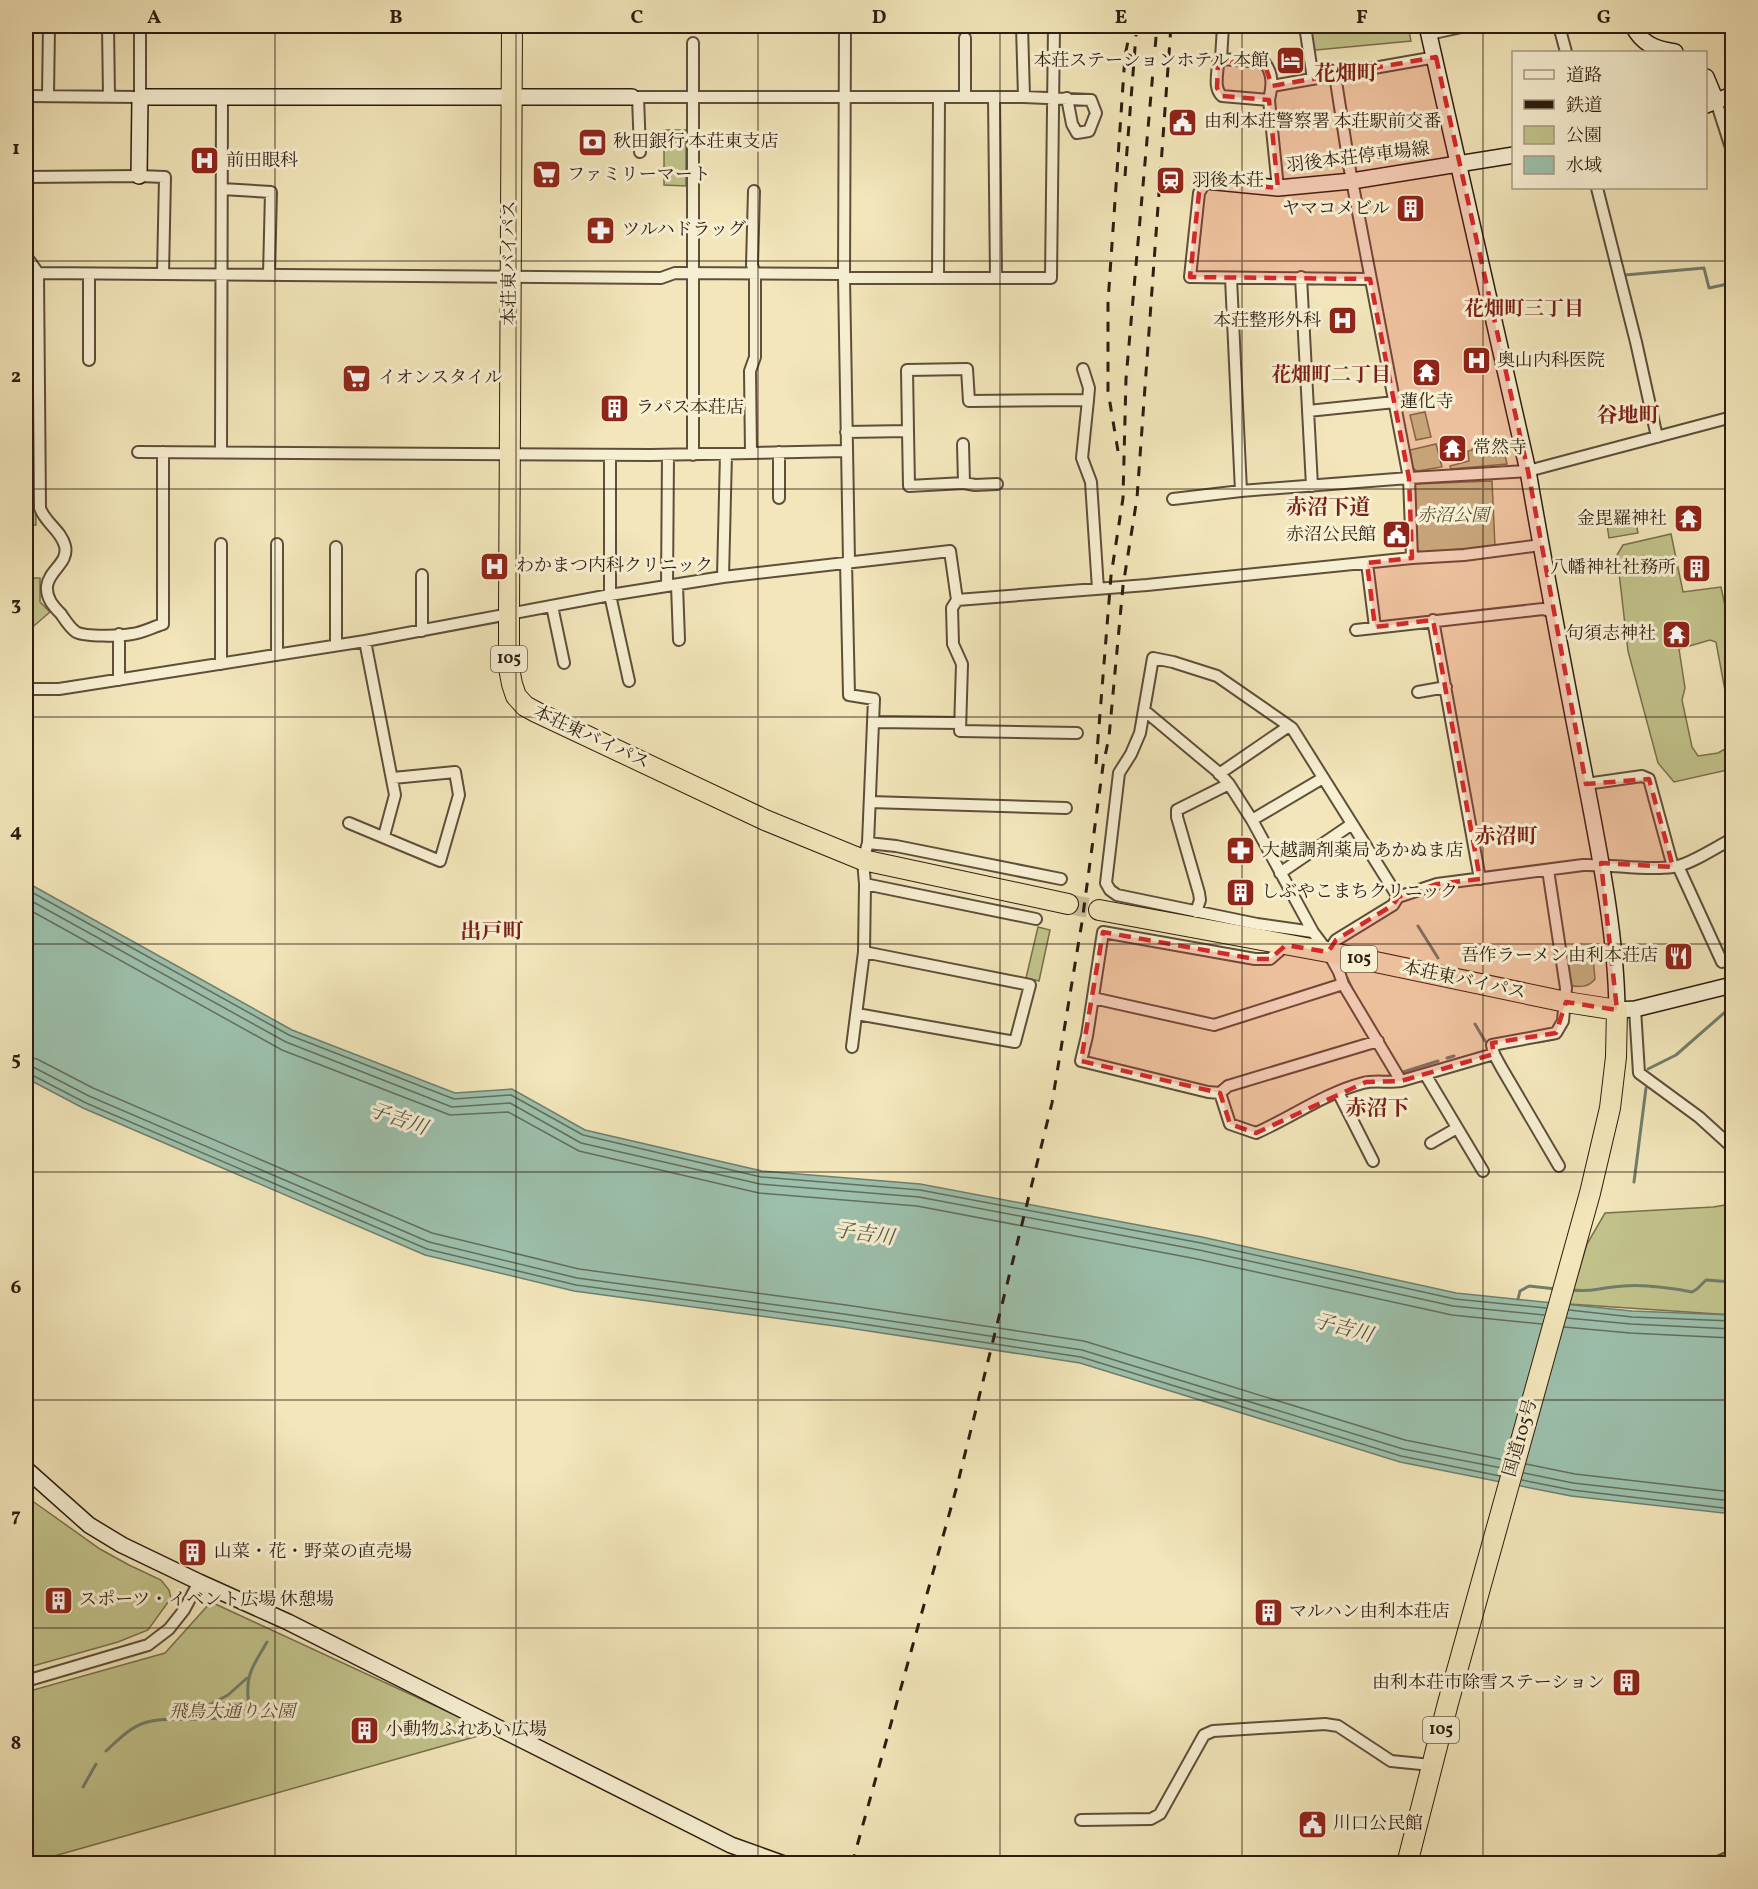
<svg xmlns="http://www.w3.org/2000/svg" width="1758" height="1889" font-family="Vollkorn,'Noto Serif JP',serif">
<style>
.green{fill:#c2c38b;stroke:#78704d;stroke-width:1.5}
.water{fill:#9cc0ac;stroke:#707e6d;stroke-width:1.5}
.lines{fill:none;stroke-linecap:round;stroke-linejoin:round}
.shore{stroke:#646e5e;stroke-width:1.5}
.stream{stroke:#707e6d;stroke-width:3}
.highway-tunnel{stroke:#cbbe98;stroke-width:20;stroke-dasharray:20 10;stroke-linecap:butt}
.street-casing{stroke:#5e4e3a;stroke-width:14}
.secondary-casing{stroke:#2d1c0f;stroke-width:18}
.highway-casing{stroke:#2d1c0f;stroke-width:22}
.street{stroke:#f7efd2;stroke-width:10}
.secondary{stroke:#f7efd2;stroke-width:15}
.highway{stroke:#f2e6ba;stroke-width:20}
.rail{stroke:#2d1c0f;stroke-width:3;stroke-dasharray:10 10;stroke-linecap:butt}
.marked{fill:#d62828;fill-opacity:0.2;stroke:#d62828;stroke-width:4.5;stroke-dasharray:12 8;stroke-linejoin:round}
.grid{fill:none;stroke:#2d1c0f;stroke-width:1.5;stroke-opacity:0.55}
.labels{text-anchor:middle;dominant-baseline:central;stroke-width:6;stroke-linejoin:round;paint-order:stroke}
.shield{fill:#f7efd2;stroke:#6a5b4a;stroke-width:1.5}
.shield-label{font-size:16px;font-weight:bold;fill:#2d1c0f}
.poi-label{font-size:18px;fill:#2d1c0f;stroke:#f7efd2;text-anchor:start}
.street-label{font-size:18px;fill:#2d1c0f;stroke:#f7efd2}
.park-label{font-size:18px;font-style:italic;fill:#5a4e34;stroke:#f7efd2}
.neighbourhood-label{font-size:20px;font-weight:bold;fill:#7a1f14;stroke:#f7efd2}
.water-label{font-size:20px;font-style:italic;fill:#545546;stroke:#f7efd2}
.quarter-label{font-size:21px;font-weight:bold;fill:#7a1f14;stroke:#f7efd2}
.neatline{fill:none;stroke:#2d1c0f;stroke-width:2}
.grid-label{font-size:20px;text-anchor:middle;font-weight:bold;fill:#2d1c0f}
</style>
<rect width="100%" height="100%" fill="#f2e6ba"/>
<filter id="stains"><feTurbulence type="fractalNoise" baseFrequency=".00333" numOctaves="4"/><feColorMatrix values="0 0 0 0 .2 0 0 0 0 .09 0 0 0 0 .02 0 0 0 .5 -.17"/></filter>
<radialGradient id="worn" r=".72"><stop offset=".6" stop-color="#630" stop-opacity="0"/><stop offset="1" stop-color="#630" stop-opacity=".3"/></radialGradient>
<path class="green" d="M1325 26H1408L1411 41 1316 50 1314 49 1311 28Z
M664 130H686V186L664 185Z
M1425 412 1431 437 1416 440 1410 415Z
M1502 442 1507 464 1451 469 1450 466 1469 461 1468 451 1472 450V449Z
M1436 444 1442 467 1417 471 1413 468 1410 450Z
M26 458H34L36 525 26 526Z
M1492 481 1495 547 1420 552 1416 548 1412 490 1416 484Z
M1634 513 1638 533 1609 538 1606 518Z
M1671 534 1683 592 1721 587 1726 611 1732 610V710L1726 696 1716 642 1710 640 1679 649 1685 688 1682 700 1692 747 1698 756 1718 753 1732 745V769L1674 782 1658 763 1628 651 1617 555 1623 545Z
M26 578H40V602L50 612 28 631 26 628Z
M1038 927 1050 930 1039 981 1026 978Z
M1593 958 1595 979C1589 987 1579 988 1570 985L1566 961Z
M1732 1204V1315L1569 1304 1587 1244 1605 1213 1713 1207Z
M31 1500 100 1549 129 1565 161 1580 169 1590 171 1598 148 1630 118 1642 26 1668V1501Z
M211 1602 492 1732 26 1864V1692L165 1653Z"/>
<path class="water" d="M26 882 292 1030 455 1093 512 1089 585 1130 762 1171 920 1184 1202 1237 1456 1293 1632 1311 1732 1315V1514L1571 1496 1400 1462 1080 1363 842 1327 574 1291 425 1255 83 1108 26 1078Z"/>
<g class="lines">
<path class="shore" d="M26 889 289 1035 454 1099 511 1095 583 1135 761 1177 920 1190 1201 1243 1455 1299 1546 1308
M26 898 286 1042 452 1107 510 1103 581 1143 760 1184 919 1197 1199 1250 1453 1306 1544 1315
M26 908 282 1050 450 1115 508 1112 579 1151 759 1193 917 1206 1197 1259 1452 1315 1542 1324
M26 1056 37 1059 93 1088 432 1233 579 1269 846 1305 1084 1341 1405 1440 1504 1460
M26 1065 33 1067 89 1096 429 1242 577 1278 844 1314 1082 1350 1403 1449 1502 1468
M26 1073 30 1074 86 1103 427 1249 576 1285 843 1321 1081 1357 1401 1456 1500 1476
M1569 1310 1632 1317 1732 1321
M1567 1318 1631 1324 1732 1329
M1564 1327 1630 1333 1732 1338
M1526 1464 1575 1474 1732 1492
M1524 1473 1573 1483 1732 1501
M1522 1480 1572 1490 1732 1509"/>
<path class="stream" d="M1625 275 1704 268 1709 288 1732 283
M1418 926 1438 958
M1347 978 1354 993
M1475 1024 1485 1041
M1538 1042 1554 1039
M1447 1058 1454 1056
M1648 1069 1676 1055 1732 1006
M1400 1073 1438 1061
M1634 1182 1646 1088
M1572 1290C1591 1292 1595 1289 1613 1287 1639 1283 1667 1287 1692 1292L1697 1289 1706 1280 1732 1282
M1518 1299 1520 1291 1529 1286 1556 1289
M179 1719 198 1711 228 1695 247 1678
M106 1751C117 1741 129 1728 144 1723 175 1713 224 1729 249 1705 244 1676 253 1666 267 1642
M83 1787 96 1764"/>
<path class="highway-tunnel" d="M1068 904 1099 910"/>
<defs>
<path id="street" d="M108 26 109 97
M845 26 844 278 849 561
M1022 26 1024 97
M1223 26 1221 59 1218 62C1218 73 1213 88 1222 96L1269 100
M1305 26 1313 79
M1559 26 1566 52
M1429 34 1466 26
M693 43V455
M1221 59 1264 62C1274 74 1272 87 1269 100L1278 188
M1335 75 1349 165 1409 478 1412 558
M1272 86 1436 57
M26 96 140 97V26
M48 96 49 26
M632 97H1024L1091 100 1096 113 1089 131 1077 133 1072 124 1067 98
M638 97 640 152
M965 97V38
M994 98 996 278
M1716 101 1732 151
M26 177 139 176 165 177 163 274
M1206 181 1199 193 1190 277 1370 279
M1597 188 1636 342 1657 437
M222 189 271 192 269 275
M26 256 38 273 40 508C45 523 61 530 65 546 69 563 49 570 47 586 46 598 53 606 61 614 65 620 70 628 76 632 85 637 121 636 132 634 142 633 153 627 163 624V452
M38 273 661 278 675 273 844 274
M89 274V360
M1301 277 1312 486
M844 278H1051L1054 26
M938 278 939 98
M1231 278 1241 491
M1088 400 1082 458 1091 482 1098 589
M1308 411 1395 402
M908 431 909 486 964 483 975 485 997 484
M846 432 908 431 907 370 967 369 969 401 1088 400 1089 388 1083 369
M963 444 964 483
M138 452 651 455 846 451
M221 452 222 96
M779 452V498
M751 453 750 371 755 357V274L752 265 754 191
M610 455V595L629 681
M1173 499 1241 491 1409 478 1528 471 1732 417
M277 544V655
M336 547V645
M846 562 849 695 874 699 868 843 863 860 865 884 864 952 852 1047
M1367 563 1375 627
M422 575V631
M723 577 726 454
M677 585 679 640
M667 586 668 455
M957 600 1147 585 1412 558 1464 555 1541 545
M552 606 564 663
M1433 620 1480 879
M1356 630 1543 609 1553 612
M119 634V680
M365 641 395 795 384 836
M221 664V544
M26 689H59L365 641 610 595 723 577 950 551 957 600 952 608 953 644 962 664 960 731 1077 733
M1418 692 1446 687
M1145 711 1218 772 1229 784 1252 820 1313 932 1328 952 1339 972 1343 984 1401 1081
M873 722 960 723
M1219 774 1289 726
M1586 784 1642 776 1649 779 1673 867
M870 802 1066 808
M1252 820 1323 778
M349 823 440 861 459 795 455 772 393 778
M868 843 896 846 1061 879
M1678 866 1722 962
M1548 870 1566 988 1563 1021 1556 1033 1492 1045 1494 1054 1501 1067 1559 1166
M1280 873 1352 824
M865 884 1036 919
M1196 912 1200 900 1199 893 1177 817V810L1229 784
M1313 932 1257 924 1117 895 1110 890 1106 883 1119 773 1131 754 1140 733 1153 658 1173 662 1217 676 1292 728 1398 897
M1286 945 1270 959H1255L1103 932 1087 1036 1081 1061 1208 1092 1220 1093 1228 1086 1378 1041
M1328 952 1336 940 1393 905 1398 897 1437 884 1583 865C1613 864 1643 871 1673 867 1688 866 1718 846 1732 839
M1093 998 1214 1025 1343 984
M1635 1009 1639 1073 1699 1117 1732 1147
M857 1014 1015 1042 1030 985 864 952
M1425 1074 1483 1171
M1338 1092 1373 1161
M1220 1093 1230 1124 1256 1133C1292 1117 1325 1093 1363 1083 1374 1080 1388 1083 1401 1081L1494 1054
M1431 1143 1457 1128
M26 1681 148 1645 169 1629 184 1610 199 1582
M1081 1820 1151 1819 1160 1814 1204 1735 1213 1731 1325 1724 1338 1726 1391 1761 1431 1765
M1713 1864 1732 1856"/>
<path id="secondary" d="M1427 26 1528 471C1545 570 1564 669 1583 767 1598 847 1616 929 1617 1010L1635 1009 1732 985
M1633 26C1642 44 1655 49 1675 52
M1706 77 1716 101
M1706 105 1732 95
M139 176 140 97H632
M1206 181 1278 188 1352 181 1514 155
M26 1469 89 1525 122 1545 199 1582 288 1622 731 1845 784 1864"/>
<path id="highway" d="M512 26 509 614V668L512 684 516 696 525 706 536 712 765 820 863 860 1068 904
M1099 910 1328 952 1566 1002 1617 1010 1616 1057 1610 1108 1590 1193 1448 1703 1407 1864"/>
</defs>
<use href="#street" class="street-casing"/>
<use href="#secondary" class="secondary-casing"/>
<use href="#highway" class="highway-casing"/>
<use href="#street" class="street"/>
<use href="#secondary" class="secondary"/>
<use href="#highway" class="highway"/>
<path class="rail" d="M1125 176 1136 35
M1118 451 1108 391V302L1125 56 1131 26
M1096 764 1111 576 1123 498 1126 379 1157 26
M852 1864 957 1486 1052 1103 1082 922 1103 766 1109 737 1123 586 1137 498 1171 26"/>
</g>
<path class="marked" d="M1436 57 1528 471 1586 784 1649 779 1673 867 1601 863 1617 1010 1566 1002 1556 1033 1492 1043 1494 1054 1401 1081 1366 1082 1256 1133 1230 1124 1220 1093 1081 1061 1103 932 1255 959H1270L1286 945 1328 952 1336 940 1393 905 1398 897 1437 884 1480 879 1433 620 1375 627 1367 563 1412 558 1409 478 1370 279 1190 277 1199 193 1206 181 1278 188 1269 100 1222 96 1217 88 1218 62H1264L1272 86Z"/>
<path class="grid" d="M275 26V1864M516 26V1864M758 26V1864M1000 26V1864M1242 26V1864M1483 26V1864M26 261H1732M26 489H1732M26 717H1732M26 944H1732M26 1172H1732M26 1400H1732M26 1628H1732"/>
<defs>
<symbol id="hotel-square" viewBox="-11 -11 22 22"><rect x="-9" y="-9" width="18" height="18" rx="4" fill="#8f2418" stroke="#f7efd2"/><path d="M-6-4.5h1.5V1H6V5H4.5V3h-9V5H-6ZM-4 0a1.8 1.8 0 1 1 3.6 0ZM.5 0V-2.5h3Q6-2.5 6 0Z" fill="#fff"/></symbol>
<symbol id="civic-square" viewBox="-11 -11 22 22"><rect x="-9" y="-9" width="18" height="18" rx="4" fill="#8f2418" stroke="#f7efd2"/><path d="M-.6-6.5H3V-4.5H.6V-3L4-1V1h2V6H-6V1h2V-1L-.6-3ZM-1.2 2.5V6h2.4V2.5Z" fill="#fff"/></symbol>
<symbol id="bank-square" viewBox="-11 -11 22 22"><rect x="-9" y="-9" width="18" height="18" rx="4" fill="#8f2418" stroke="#f7efd2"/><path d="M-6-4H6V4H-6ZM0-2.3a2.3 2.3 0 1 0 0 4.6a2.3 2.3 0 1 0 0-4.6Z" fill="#fff"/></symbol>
<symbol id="hospital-square" viewBox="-11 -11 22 22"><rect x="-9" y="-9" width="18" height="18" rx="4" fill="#8f2418" stroke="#f7efd2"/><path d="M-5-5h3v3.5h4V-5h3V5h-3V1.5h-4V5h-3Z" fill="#fff"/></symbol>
<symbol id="supermarket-square" viewBox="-11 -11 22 22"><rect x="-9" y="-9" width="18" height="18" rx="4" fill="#8f2418" stroke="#f7efd2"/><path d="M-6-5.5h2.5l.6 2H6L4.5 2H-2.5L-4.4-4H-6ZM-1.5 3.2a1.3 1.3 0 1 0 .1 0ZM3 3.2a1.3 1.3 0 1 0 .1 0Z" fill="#fff"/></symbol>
<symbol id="station-square" viewBox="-11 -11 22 22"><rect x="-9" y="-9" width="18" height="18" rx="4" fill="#8f2418" stroke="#f7efd2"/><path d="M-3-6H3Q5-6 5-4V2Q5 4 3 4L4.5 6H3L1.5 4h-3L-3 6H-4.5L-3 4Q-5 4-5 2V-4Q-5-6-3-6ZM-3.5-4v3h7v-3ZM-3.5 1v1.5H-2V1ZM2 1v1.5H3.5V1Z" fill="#fff"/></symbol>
<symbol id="building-square" viewBox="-11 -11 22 22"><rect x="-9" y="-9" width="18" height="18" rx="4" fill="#8f2418" stroke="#f7efd2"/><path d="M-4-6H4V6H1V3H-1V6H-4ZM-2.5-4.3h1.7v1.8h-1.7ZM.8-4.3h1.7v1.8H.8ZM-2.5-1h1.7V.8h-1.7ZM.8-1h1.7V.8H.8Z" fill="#fff"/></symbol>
<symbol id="pharmacy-square" viewBox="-11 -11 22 22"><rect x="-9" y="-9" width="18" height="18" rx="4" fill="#8f2418" stroke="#f7efd2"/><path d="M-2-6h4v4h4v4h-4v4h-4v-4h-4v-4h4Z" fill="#fff"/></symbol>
<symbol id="temple-square" viewBox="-11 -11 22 22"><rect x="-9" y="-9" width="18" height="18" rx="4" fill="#8f2418" stroke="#f7efd2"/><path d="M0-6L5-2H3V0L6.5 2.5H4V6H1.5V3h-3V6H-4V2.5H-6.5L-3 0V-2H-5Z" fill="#fff"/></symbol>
<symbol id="restaurant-square" viewBox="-11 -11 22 22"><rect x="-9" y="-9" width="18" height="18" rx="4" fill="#8f2418" stroke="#f7efd2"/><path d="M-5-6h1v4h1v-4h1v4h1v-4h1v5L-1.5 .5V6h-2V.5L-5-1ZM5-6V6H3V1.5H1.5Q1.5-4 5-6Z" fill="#fff"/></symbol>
</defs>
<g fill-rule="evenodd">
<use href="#hotel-square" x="1274" y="44" width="33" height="33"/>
<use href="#civic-square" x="1166" y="106" width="33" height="33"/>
<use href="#bank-square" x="576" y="126" width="33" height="33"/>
<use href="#hospital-square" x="188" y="144" width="33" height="33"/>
<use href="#supermarket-square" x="530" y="158" width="33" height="33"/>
<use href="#station-square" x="1154" y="164" width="33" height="33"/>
<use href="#building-square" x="1394" y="192" width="33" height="33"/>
<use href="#pharmacy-square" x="584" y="214" width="33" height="33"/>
<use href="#hospital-square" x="1326" y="304" width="33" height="33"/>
<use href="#hospital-square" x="1460" y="344" width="33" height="33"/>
<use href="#temple-square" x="1410" y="356" width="33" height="33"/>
<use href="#supermarket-square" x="340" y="362" width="33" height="33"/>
<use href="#building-square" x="598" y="392" width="33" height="33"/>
<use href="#temple-square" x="1436" y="432" width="33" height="33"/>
<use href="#temple-square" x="1672" y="502" width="33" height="33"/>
<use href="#civic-square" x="1380" y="518" width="33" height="33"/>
<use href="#hospital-square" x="478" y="550" width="33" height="33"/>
<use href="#building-square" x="1680" y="552" width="33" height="33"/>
<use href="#temple-square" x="1660" y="618" width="33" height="33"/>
<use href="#pharmacy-square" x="1224" y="834" width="33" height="33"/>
<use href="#building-square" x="1224" y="876" width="33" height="33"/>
<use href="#restaurant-square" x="1662" y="940" width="33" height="33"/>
<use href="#building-square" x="176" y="1536" width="33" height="33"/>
<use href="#building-square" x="42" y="1584" width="33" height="33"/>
<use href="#building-square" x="1252" y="1596" width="33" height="33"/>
<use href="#building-square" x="1610" y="1666" width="33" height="33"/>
<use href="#building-square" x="348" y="1714" width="33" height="33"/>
<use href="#civic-square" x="1296" y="1808" width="33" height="33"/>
</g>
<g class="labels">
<g class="shield">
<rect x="491" y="646" width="36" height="26" rx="4.5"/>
<rect x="1341" y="946" width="36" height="26" rx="4.5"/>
<rect x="1423" y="1717" width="36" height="26" rx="4.5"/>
</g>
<g class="shield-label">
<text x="509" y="659">105</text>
<text x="1359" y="959">105</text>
<text x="1441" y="1730">105</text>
</g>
<g class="poi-label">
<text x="1269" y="61" text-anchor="end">本荘ステーションホテル 本館</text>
<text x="1204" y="122">由利本荘警察署 本荘駅前交番</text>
<text x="613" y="142">秋田銀行 本荘東支店</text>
<text x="226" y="161">前田眼科</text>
<text x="567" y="175">ファミリーマート</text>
<text x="1192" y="181">羽後本荘</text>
<text x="1390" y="209" text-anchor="end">ヤマコメビル</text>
<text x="622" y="230">ツルハドラッグ</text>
<text x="1321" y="321" text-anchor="end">本荘整形外科</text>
<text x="1497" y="361">奥山内科医院</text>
<text x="378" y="378">イオンスタイル</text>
<text x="1427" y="402" text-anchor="middle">蓮化寺</text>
<text x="636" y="408">ラパス本荘店</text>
<text x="1473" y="448">常然寺</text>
<text x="1667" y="519" text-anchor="end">金毘羅神社</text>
<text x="1376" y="535" text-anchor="end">赤沼公民館</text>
<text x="516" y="566">わかまつ内科クリニック</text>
<text x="1676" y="568" text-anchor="end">八幡神社社務所</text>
<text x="1656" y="634" text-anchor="end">句須志神社</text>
<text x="1262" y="851">大越調剤薬局 あかぬま店</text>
<text x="1261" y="892">しぶやこまちクリニック</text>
<text x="1658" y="956" text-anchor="end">吾作ラーメン由利本荘店</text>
<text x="214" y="1552">山菜・花・野菜の直売場</text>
<text x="79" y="1600">スポーツ・イベント広場 休憩場</text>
<text x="1289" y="1612">マルハン由利本荘店</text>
<text x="1605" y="1683" text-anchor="end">由利本荘市除雪ステーション</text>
<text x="385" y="1730">小動物ふれあい広場</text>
<text x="1333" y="1824">川口公民館</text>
</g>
<g class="street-label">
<text transform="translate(1358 158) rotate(-7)">羽後本荘停車場線</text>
<text transform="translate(510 263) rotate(-90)">本荘東バイパス</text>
<text transform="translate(591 738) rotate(25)">本荘東バイパス</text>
<text transform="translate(1464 981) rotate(12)">本荘東バイパス</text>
<text transform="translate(1521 1438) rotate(-74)">国道105号</text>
</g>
<g class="park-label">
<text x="1453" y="516">赤沼公園</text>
<text x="232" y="1712">飛鳥大通り公園</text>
</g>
<g class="neighbourhood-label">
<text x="1524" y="310">花畑町三丁目</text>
<text x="1331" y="376">花畑町二丁目</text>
</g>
<g class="water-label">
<text transform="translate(398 1120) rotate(19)">子吉川</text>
<text transform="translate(864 1235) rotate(8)">子吉川</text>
<text transform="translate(1343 1329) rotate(15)">子吉川</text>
</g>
<g class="quarter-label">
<text x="1346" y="74">花畑町</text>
<text x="1628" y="416">谷地町</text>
<text x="1328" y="508">赤沼下道</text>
<text x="1506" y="837">赤沼町</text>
<text x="492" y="932">出戸町</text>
<text x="1377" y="1109">赤沼下</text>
</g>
</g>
<rect width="1758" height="1889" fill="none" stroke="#f2e6ba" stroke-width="66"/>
<rect x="1512" y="51" width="195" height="138" fill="#f7efd2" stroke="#a69b84" stroke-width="1.5"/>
<rect x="1524" y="70" width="30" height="9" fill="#f7efd2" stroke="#a69b84" stroke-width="1.5"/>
<text x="1566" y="81" font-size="18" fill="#2d1c0f">道路</text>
<rect x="1524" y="100" width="30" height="9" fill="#2d1c0f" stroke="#a69b84" stroke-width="1.5"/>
<text x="1566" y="111" font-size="18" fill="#2d1c0f">鉄道</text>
<rect x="1524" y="126" width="30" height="18" fill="#c2c38b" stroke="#a69b84" stroke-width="1.5"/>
<text x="1566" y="141" font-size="18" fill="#2d1c0f">公園</text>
<rect x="1524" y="156" width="30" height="18" fill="#9cc0ac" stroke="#a69b84" stroke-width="1.5"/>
<text x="1566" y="171" font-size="18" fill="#2d1c0f">水域</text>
<rect x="33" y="33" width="1692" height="1823" class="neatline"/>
<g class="grid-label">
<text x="154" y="23">A</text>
<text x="396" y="23">B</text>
<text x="637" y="23">C</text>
<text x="879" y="23">D</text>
<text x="1121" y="23">E</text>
<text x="1362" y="23">F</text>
<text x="1604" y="23">G</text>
<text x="16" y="154">1</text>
<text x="16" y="382">2</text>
<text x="16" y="610">3</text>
<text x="16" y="837">4</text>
<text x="16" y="1065">5</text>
<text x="16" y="1293">6</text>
<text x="16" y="1521">7</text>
<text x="16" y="1749">8</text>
</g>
<rect width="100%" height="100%" filter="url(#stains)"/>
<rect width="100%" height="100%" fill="url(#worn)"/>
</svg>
